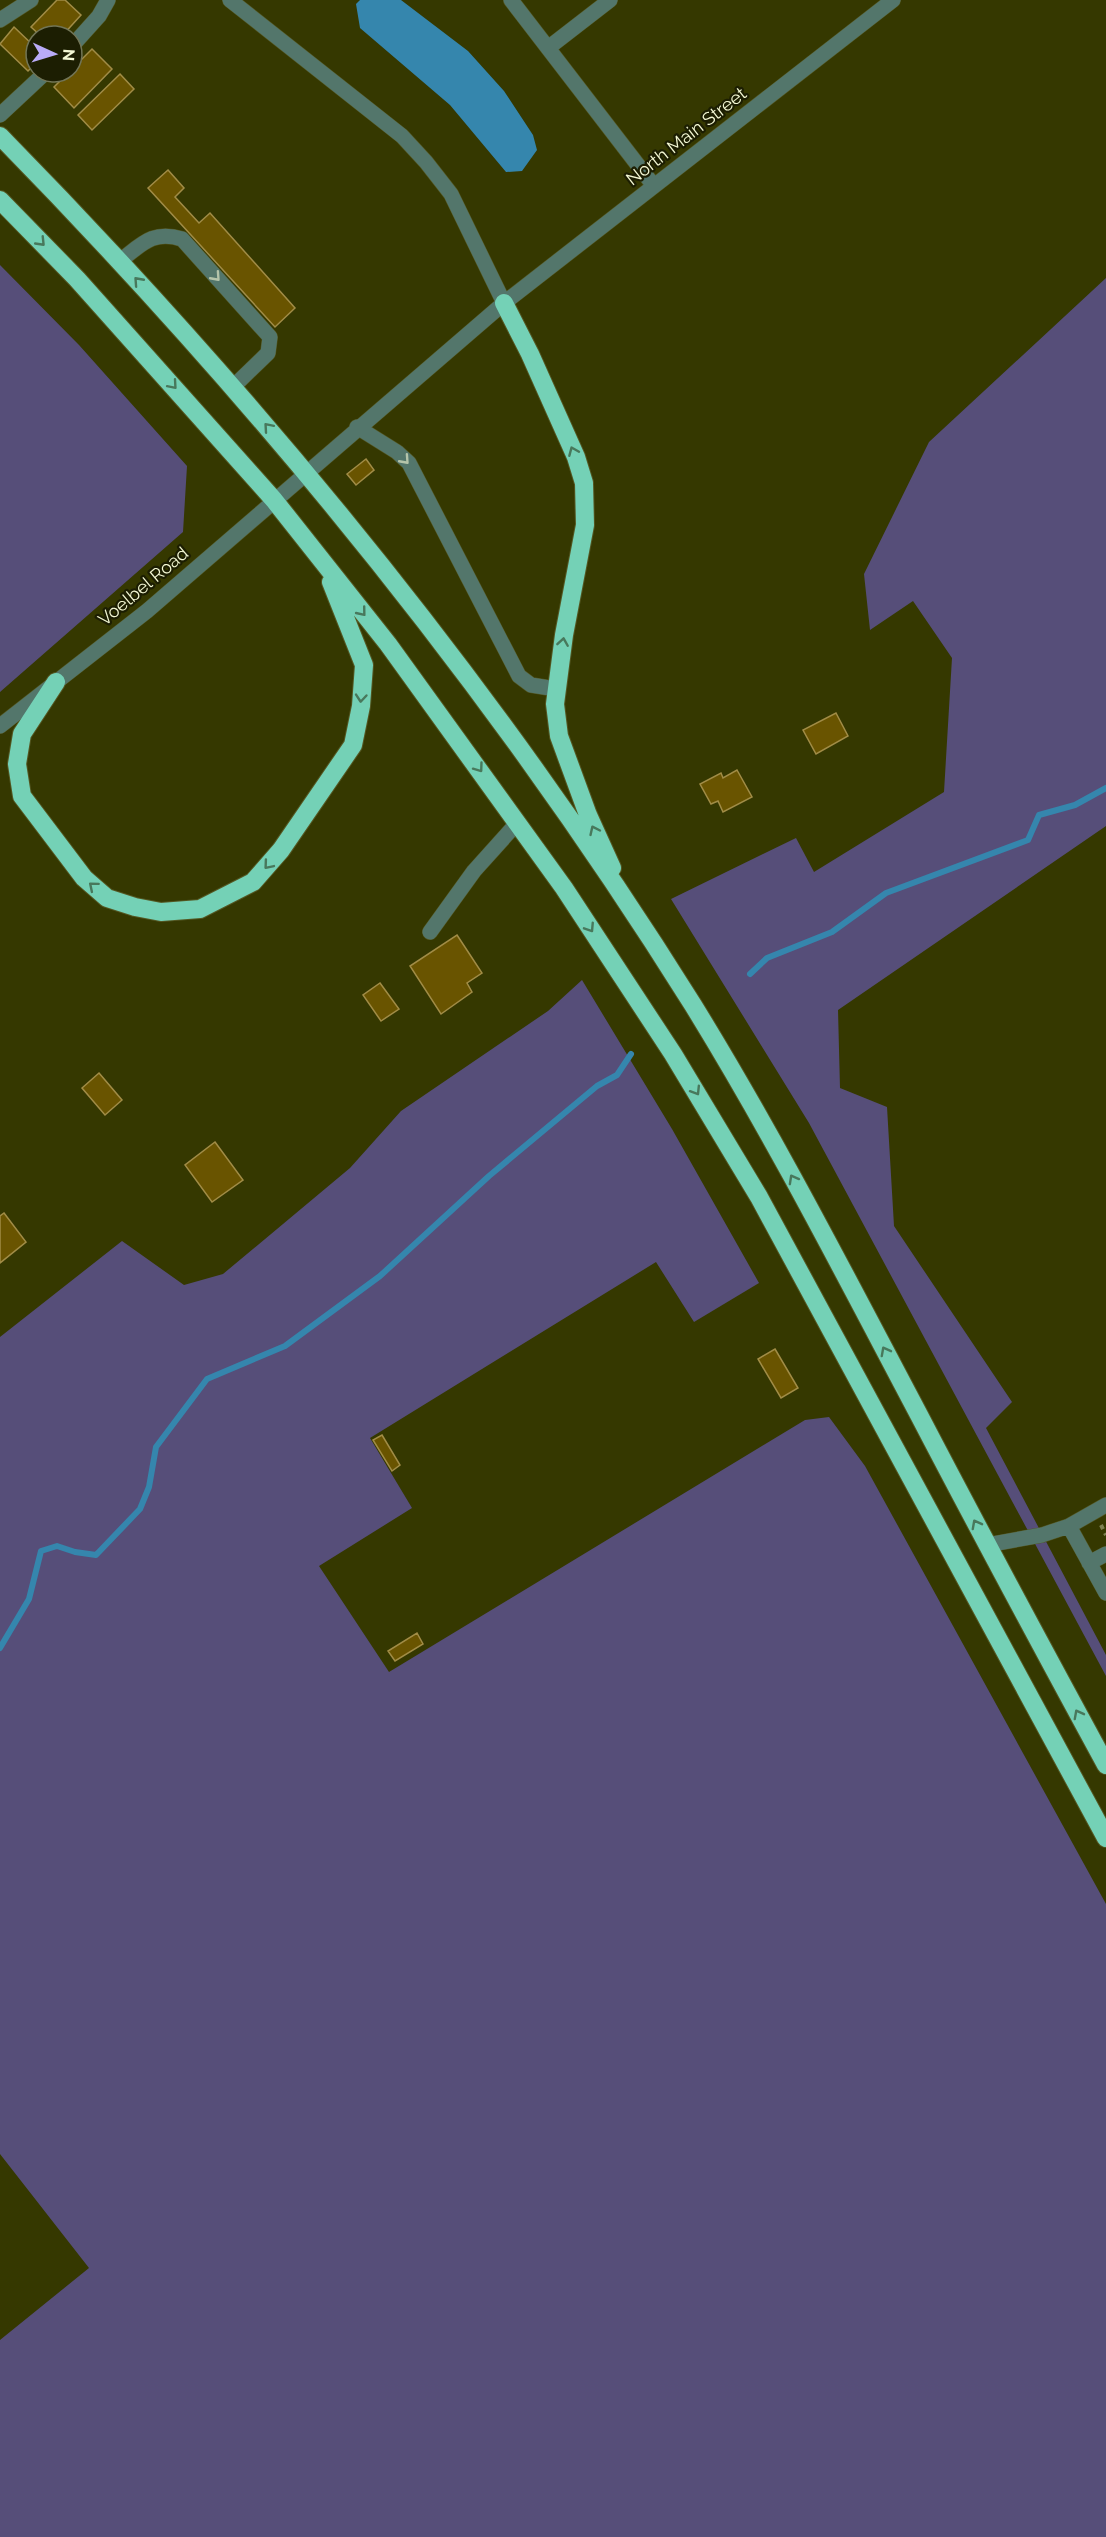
<svg xmlns="http://www.w3.org/2000/svg" width="1106" height="2537" font-family="Raleway,sans-serif">
<style>
.green{fill:#564e79}
.water{fill:#3586ad}
.lines{fill:none;stroke-linecap:round;stroke-linejoin:round}
.stream{stroke:#3586ad;stroke-width:6}
.building{fill:#695400;stroke:#a18c46;stroke-width:1.5}
.minor-casing{stroke:#545722;stroke-width:16}
.highway-casing{stroke:#545722;stroke-width:20}
.path{stroke:#7d8050;stroke-width:4;stroke-dasharray:4.5 4.5;stroke-linecap:butt}
.minor{stroke:#53766b;stroke-width:15}
.highway{stroke:#74d1b6;stroke-width:18}
.oneway{stroke:#48785c}
.oneway2{stroke:#b4c4aa}
.labels{text-anchor:middle;dominant-baseline:central;stroke-width:4.5;stroke-linejoin:round;paint-order:stroke}
.street-label{font-size:18px;fill:#f4f8d4;stroke:#1c1e02}
</style>
<rect width="100%" height="100%" fill="#353800"/>
<path class="green" d="M0 265 79 345 187 466 183 532 0 692Z
M1106 278V826L838 1010 840 1088 887 1107 894 1226 1012 1402 986 1428 1106 1655V1676L809 1123 671 899 796 838 814 872 944 792 952 658 913 601 870 630 864 574 929 442Z
M582 980 672 1129 759 1283 694 1322 656 1262 370 1438 412 1508 319 1566 389 1672 805 1420 829 1417 865 1466 1106 1904V2537H0V2340L89 2268 0 2154V1337L122 1241 184 1285 223 1274 350 1168 401 1111 548 1011Z"/>
<path class="water" d="M360 0H401L468 51 504 91 533 135 537 150 522 171 506 172 450 105 360 28 356 4Z"/>
<g class="lines">
<path class="stream" d="M750 974 767 958 832 932 886 893 1028 840 1039 815 1075 805 1106 788
M0 1648 29 1599 41 1551 57 1546 75 1552 96 1555 140 1509 149 1487 156 1447 207 1379 285 1346 380 1276 489 1176 597 1086 617 1075 631 1054"/>
</g>
<path class="building" d="M57 0H65L81 15 62 36H41L31 27Z
M14 27 36 48V63L28 71 0 44Z
M92 49 112 69 74 108 54 87 69 72H72V69Z
M120 74 134 89 92 130 78 115Z
M168 170 184 188 175 197 199 223 210 213 295 308 275 327 148 188Z
M366 459 374 470 356 485 347 474Z
M836 713 848 736 816 754 803 730Z
M737 770 752 797 723 812 718 801 711 804 700 784 721 773 723 778Z
M457 935 482 973 467 983 472 992 441 1014 410 966Z
M380 983 399 1009 381 1021 363 995Z
M99 1073 122 1100 105 1115 82 1088Z
M215 1142 243 1180 212 1202 185 1165Z
M4 1213 26 1242 0 1263V1216Z
M775 1349 798 1388 781 1398 758 1359Z
M382 1435 400 1465 392 1471 373 1440Z
M417 1633 423 1644 395 1661 388 1651Z"/>
<g class="lines">
<defs>
<path id="minor" d="M230 0 402 136 426 162 451 194 504 303
M511 0 654 186
M0 20 31 0
M72 46 99 16 108 0
M548 48 610 0
M0 115 46 72
M120 261C142 244 153 230 182 239L270 337 268 353 233 387
M357 427 397 452 409 463 519 676 531 685 556 689
M0 726 147 611 504 303 893 0
M430 932 474 871 518 822
M1069 1526 1106 1593
M987 1545 1042 1535 1069 1526 1106 1505
M1089 1563 1106 1554"/>
<path id="highway" d="M0 136C260 401 496 690 693 1005 775 1138 846 1277 919 1415 980 1532 1043 1649 1106 1765
M0 200 77 279 274 500 388 644 564 888 673 1054 759 1197 1106 1838
M504 303 530 354 576 457 584 483 585 525 564 635 555 704 559 736 588 815 612 868
M56 682 22 734 17 764 22 796 84 878 107 898 135 907 161 912 200 909 253 882 281 850 353 745 361 706 364 665 331 582"/>
</defs>
<use href="#minor" class="minor-casing"/>
<use href="#highway" class="highway-casing"/>
<path class="path" d="M1101 1525 1106 1535"/>
<use href="#minor" class="minor"/>
<use href="#highway" class="highway"/>
</g>
<defs><path id="oneway-chevron" d="M-2-3.5L2.5 0L-2 3.5" fill="none" stroke-width="1.6" stroke-linecap="round" stroke-linejoin="round" transform="scale(1.5)"/></defs>
<g class="oneway">
<use href="#oneway-chevron" transform="translate(41 242) rotate(46)"/>
<use href="#oneway-chevron" transform="translate(138 281) rotate(-132)"/>
<use href="#oneway-chevron" transform="translate(173 385) rotate(49)"/>
<use href="#oneway-chevron" transform="translate(268 427) rotate(-131)"/>
<use href="#oneway-chevron" transform="translate(573 451) rotate(-113)"/>
<use href="#oneway-chevron" transform="translate(362 612) rotate(51)"/>
<use href="#oneway-chevron" transform="translate(563 642) rotate(-81)"/>
<use href="#oneway-chevron" transform="translate(361 698) rotate(95)"/>
<use href="#oneway-chevron" transform="translate(479 768) rotate(54)"/>
<use href="#oneway-chevron" transform="translate(594 830) rotate(-115)"/>
<use href="#oneway-chevron" transform="translate(268 865) rotate(130)"/>
<use href="#oneway-chevron" transform="translate(93 886) rotate(-140)"/>
<use href="#oneway-chevron" transform="translate(590 928) rotate(57)"/>
<use href="#oneway-chevron" transform="translate(696 1091) rotate(58)"/>
<use href="#oneway-chevron" transform="translate(793 1179) rotate(-119)"/>
<use href="#oneway-chevron" transform="translate(885 1351) rotate(-118)"/>
<use href="#oneway-chevron" transform="translate(976 1524) rotate(-118)"/>
<use href="#oneway-chevron" transform="translate(1078 1714) rotate(-118)"/>
</g>
<g class="oneway2">
<use href="#oneway-chevron" transform="translate(216 277) rotate(48)"/>
<use href="#oneway-chevron" transform="translate(405 460) rotate(48)"/>
</g>
<g class="labels">
<g class="street-label">
<text transform="translate(686 136) rotate(-38)">North Main Street</text>
<text transform="translate(143 586) rotate(-40)">Voelbel Road</text>
</g>
</g>
<g transform="translate(54 54) rotate(94)"><circle r="28" fill="#1c1e02" stroke="#727556" stroke-width="1.5"/>
<path d="M0-4.5L10 22L0 15L-10 22Z" fill="#b9abf7"/>
<text y="-9" font-size="16" font-weight="bold" text-anchor="middle" fill="#f4f8d4">N</text>
</g>
</svg>
